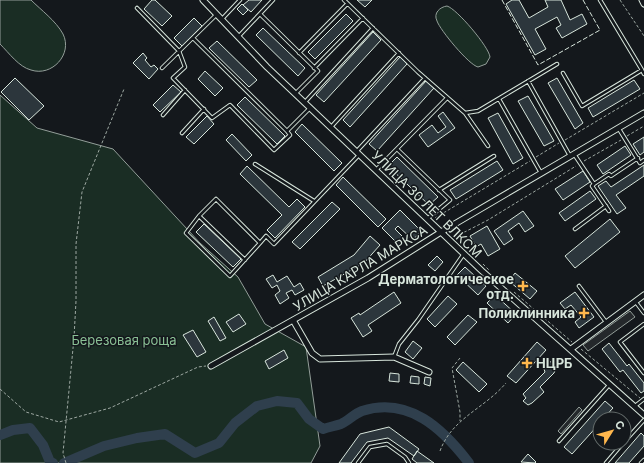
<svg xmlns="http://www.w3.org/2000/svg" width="644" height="463" font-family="Inter,sans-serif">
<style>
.green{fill:#1a2d24;stroke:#939e99}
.parking{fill:#24282b;stroke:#939e99}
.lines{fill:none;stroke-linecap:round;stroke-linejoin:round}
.river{stroke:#2f3f4d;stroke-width:10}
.building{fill:#2c363c;stroke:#d8e6dc}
.lane-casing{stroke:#d8e6dc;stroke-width:4.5}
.street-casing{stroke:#d8e6dc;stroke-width:7}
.path{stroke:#9da8a2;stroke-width:1;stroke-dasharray:3 2;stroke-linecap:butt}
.lane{stroke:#14181c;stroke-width:2.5}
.street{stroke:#14181c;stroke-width:5}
.fence{stroke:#d8e6dc;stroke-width:1;stroke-dasharray:5 2;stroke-linecap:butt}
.poi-dot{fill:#ffb74d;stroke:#14181c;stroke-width:1.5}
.labels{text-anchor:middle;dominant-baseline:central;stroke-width:3;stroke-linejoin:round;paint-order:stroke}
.street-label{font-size:13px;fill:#d8e6dc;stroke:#14181c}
.poi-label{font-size:13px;font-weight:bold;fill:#d8e6dc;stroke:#14181c;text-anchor:end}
.park-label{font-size:13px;fill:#8ac095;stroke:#14181c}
</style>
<rect width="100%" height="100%" fill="#14181c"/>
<path class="green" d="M0 0H31C41 10 56 21 63 34 73 54 52 77 31 70 19 67 9 53 0 44Z
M447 6C457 9 489 47 490 57L486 64 478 67C469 65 440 30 437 21 433 13 440 7 447 6Z
M0 95 37 128 113 149 200 243 238 277 265 324 306 347 320 446 311 463H0Z"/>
<path class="parking" d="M630 311 635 317 588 351 583 345Z
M579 407 582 410 561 434 558 431Z"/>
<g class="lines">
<path class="river" d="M0 435 13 430 30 428 43 445 50 462 53 463
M64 463 104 446 137 438 165 434 195 453 219 443 235 423 257 406 277 401 297 403 309 419 323 429C329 427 335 426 341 424 348 421 354 414 362 411 409 396 443 429 469 463"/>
</g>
<path class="building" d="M152 0H155L172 16 162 26 144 9Z
M249 0H262L251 12 243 5Z
M357 0H372L365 7Z
M512 0H519L529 18 548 7 545 0H561L570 20 582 14 587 24 562 38 556 28 561 25 557 17 535 29 546 49 535 55 506 4Z
M242 4 248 10 243 15 237 9Z
M346 14 353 21 315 59 308 52Z
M194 18 202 26 182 46 174 38Z
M263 28 305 68 298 76 256 35Z
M373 32 381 40 324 102 316 95Z
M217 41 257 80 249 87 209 48Z
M143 53 147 58 145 60 151 67 154 65 158 69 149 79 133 63Z
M400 57 407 64 350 127 343 120Z
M205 71 223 88 215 96 198 79Z
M15 78 44 106 29 120 1 92Z
M557 78 583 123 575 129 548 83Z
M634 80 640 89 593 117 588 108Z
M426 81 434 88 377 151 369 144Z
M173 85 181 92 160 112 153 105Z
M528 96 554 141 544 146 518 101Z
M245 97 285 136 277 144 237 105Z
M443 112 455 128 428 147 419 135 432 125 438 133 446 127 438 116Z
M498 113 523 158 513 164 488 118Z
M207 116 214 124 194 144 186 137Z
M302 124 342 163 334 171 295 132Z
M232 134 252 155 246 161 226 140Z
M644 137V152L640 155 633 144Z
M625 146 631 155 603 174 597 165Z
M397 157 438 197 429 205 388 166Z
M497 161 503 170 456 199 450 190Z
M644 165V176L616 195 626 208 617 214 598 186 606 181 611 187Z
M247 166 289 207 297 199 305 207 275 238 267 230 282 215 240 174Z
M583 171 590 182 563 200 555 189Z
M343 177 386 219 378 227 336 185Z
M590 191 596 199 565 221 559 213Z
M332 202 340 209 300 249 292 242Z
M400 210 421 231 413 240 398 226 395 229 405 239 399 245 382 228Z
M523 211 534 226 525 232 519 223 508 231 513 239 504 245 494 231Z
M610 219 620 232 575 268 565 256Z
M204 224 241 259 233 267 196 232Z
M487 226 500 249 488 256 481 244 476 247 470 236Z
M370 236 380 245 364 263 323 286 318 277 354 255Z
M437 256 443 262 435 271 428 265Z
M465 267 486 286 478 295 457 275Z
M515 273 537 291 530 299 509 281Z
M273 275 277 282 287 276 294 287 300 283 304 290 295 295 292 290 286 293 289 298 280 304 275 295 280 291 277 285 272 288 266 279Z
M394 292 401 303 368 325 372 331 363 337 351 318 359 313 360 315Z
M575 292 594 317 579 328 575 322 581 317 571 305 565 309 560 303Z
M495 295 516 314 508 323 487 303Z
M448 296 457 304 435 327 427 319Z
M239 314 246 324 233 332 226 322Z
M468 315 477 322 455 345 447 337Z
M214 317 226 338 220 341 208 321Z
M193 330 206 352 197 357 183 335Z
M413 341 422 348 413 359 405 352Z
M537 342 546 350 516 383 507 376Z
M609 343 627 366 629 364 644 383V391L641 393 623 370 620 372 602 349Z
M284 350 288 358 269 369 265 361Z
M552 361 553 363 556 361 558 364 554 373 540 387 544 392 532 403 528 405 523 401 526 398 523 394 545 372 543 366Z
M463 362 487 384 479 392 456 370Z
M390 373 399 374V382L389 381Z
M411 376 419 377V384L410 383Z
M425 377 431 378 430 386 424 384Z
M605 401 613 408 603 419H600V423L572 454 564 447Z
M389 427 419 449 414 456 388 438 367 442 351 463H339L360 434Z
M641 433 644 436V446L629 463H615Z
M417 451 434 463H417L412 459Z
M528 454 536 462 535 463 521 462Z"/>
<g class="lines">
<defs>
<path id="lane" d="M344 0 418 72 465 113 488 146
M600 0 642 70
M137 8 179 51 185 67 173 78 212 118 230 105 274 150 290 135 287 131 310 108
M260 14 318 71 296 93
M222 19 240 0
M239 36 273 0
M193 38 287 131
M299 53 347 4
M162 68 216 15
M314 68 363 18
M563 73 582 106 642 70 644 74
M528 81 570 156
M499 99 541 173
M305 102 373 28
M465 113 478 111 557 64
M163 115 185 90
M331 127 399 53
M619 129 640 163 644 160
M182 133 204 109
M397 149 450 200 427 219
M356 152 425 78
M574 154 594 184 609 174 611 176 638 158
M255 164 314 201
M376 170 447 98
M594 184 592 186 609 211
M439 190 494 156
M199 216 186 233 230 276 260 243 216 199 199 216 245 260
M575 229 606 206
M260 243 266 236 274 244 359 155
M579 286 606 322
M635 301 644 313
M644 324 620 342 644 373
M394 357 399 344 418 320 463 255
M635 406 644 399
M559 441 610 384
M624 442 644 420
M358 463 370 447 387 444 405 457 409 463
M606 463 623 443
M641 463 644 460"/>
<path id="street" d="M203 0 267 67 482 271 644 415
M642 0 644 4
M293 320 312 353 320 359 394 357 429 372
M571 349 644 295
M211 366 368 278 441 232 644 113"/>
</defs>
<use href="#lane" class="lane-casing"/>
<use href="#street" class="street-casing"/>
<path class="path" d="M620 0 644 36
M627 136 644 126
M565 140 644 93
M536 157 559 143
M584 161 621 140
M435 218 530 161
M455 237 488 220 576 166
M483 264 489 270
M514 292 572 342
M581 349 640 398
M460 358 452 368 460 412V421
M0 389 26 412 59 422 110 408 198 367 206 366
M440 451C452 418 484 409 506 383
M66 463 63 453 74 338 76 301V244L82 192 124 89"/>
<use href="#lane" class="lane"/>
<use href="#street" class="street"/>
<path class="fence" d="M502 0 538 65 600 30 583 0"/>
</g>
<g class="poi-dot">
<path d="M521 280h4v4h4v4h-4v4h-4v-4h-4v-4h4z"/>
<path d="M582 307h4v4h4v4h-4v4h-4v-4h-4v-4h4z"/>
<path d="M525 357h4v4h4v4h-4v4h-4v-4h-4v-4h4z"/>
</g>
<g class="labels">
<g class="street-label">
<text transform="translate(427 204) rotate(44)">УЛИЦА 30 ЛЕТ ВЛКСМ</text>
<text transform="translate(360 268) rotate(-31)">УЛИЦА КАРЛА МАРКСА</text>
</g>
<g class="poi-label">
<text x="514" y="279">Дерматологическое<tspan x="514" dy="15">отд.</tspan></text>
<text x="575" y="313">Поликлинника</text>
<text x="536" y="363" text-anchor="start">НЦРБ</text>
</g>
<g class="park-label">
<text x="124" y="340">Березовая роща</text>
</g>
</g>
<g transform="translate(612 431) rotate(53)"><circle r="19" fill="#14181c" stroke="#626a69"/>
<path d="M0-3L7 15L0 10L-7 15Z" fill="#ffb74d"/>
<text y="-6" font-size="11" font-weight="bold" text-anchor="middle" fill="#d8e6dc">С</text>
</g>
</svg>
